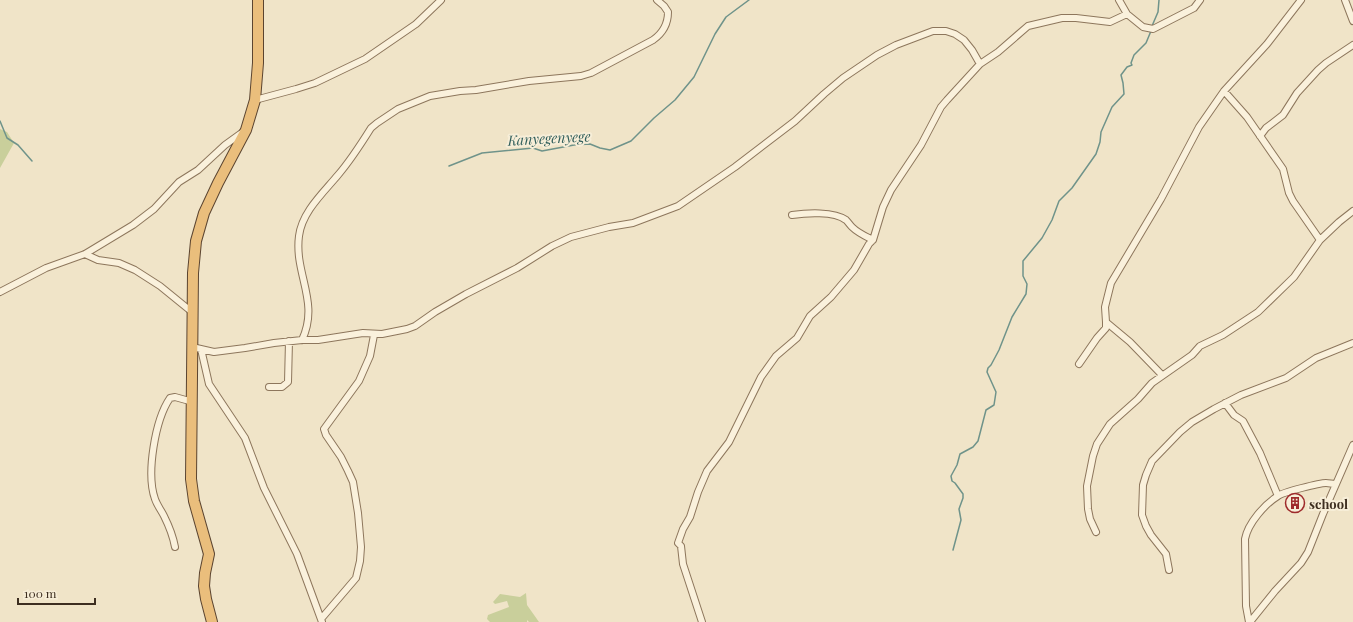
<svg xmlns="http://www.w3.org/2000/svg" width="1353" height="622" font-family="'Playfair Display',serif">
<style>
.green{fill:#c9cf9b}
.lines{fill:none;stroke-linecap:round;stroke-linejoin:round}
.stream{stroke:#6f938a;stroke-width:1.5}
.minor-casing{stroke:#8d765c;stroke-width:8}
.trunk-casing{stroke:#5b4430;stroke-width:12}
.minor{stroke:#faf1dc;stroke-width:6}
.trunk{stroke:#eabe7c;stroke-width:10}
.labels{text-anchor:middle;dominant-baseline:central;stroke-width:4;stroke-linejoin:round;paint-order:stroke}
.poi-label{font-size:13px;font-weight:bold;fill:#3d2e20;stroke:#f7eed8;text-anchor:start}
.water-label{font-size:14px;font-style:italic;fill:#2f5d5a;stroke:#f7eed8}
</style>
<rect width="100%" height="100%" fill="#f0e4c8"/>
<path class="green" d="M0 129 7 132 14 143 0 168Z
M526 593 527 605 539 622H529L527 620V622H490L487 619 488 615 509 607 507 601 495 604 493 602 500 594 520 597Z"/>
<g class="lines">
<path class="stream" d="M1152 26 1158 12 1159 0
M0 121 7 138 18 145 32 161
M449 166 482 153 533 148 542 151 574 145 590 144 600 148 610 150 631 141 654 118 675 100 694 77 715 34 726 17 749 0
M953 550 961 520 959 509 963 498V494L955 483 952 481 951 476 957 465 960 454 973 447 978 441 986 410 994 405 996 392 987 372 988 368 991 365 999 350 1012 317 1026 294 1027 284 1023 276V261L1042 238 1052 220 1059 201 1072 188 1096 154 1100 142 1101 132 1112 107 1124 94 1123 83 1121 75 1127 67 1132 65 1131 63 1134 55 1146 43 1151 31"/>
<defs>
<path id="minor" d="M1119 0 1127 14
M1345 0 1353 21
M1224 91 1247 117 1283 169 1289 193 1293 201 1320 240
M255 100 296 89 315 83 365 59 416 24 441 0
M1260 136 1266 128 1283 115 1297 93 1318 70 1326 63 1353 45
M792 215C806 213 834 211 846 220 848 222 850 225 852 227 858 233 865 236 873 240
M85 254 98 260 119 263 135 270 160 286 192 312
M0 292 46 268 85 254 133 225 154 209 179 182 198 170 225 145 243 132
M302 340C320 302 294 274 299 236 302 212 323 193 338 175 350 161 361 144 371 128L377 123 398 109 430 96 460 91 476 90 529 81 581 76 591 73 653 40C663 33 668 24 668 12L664 6 657 0
M192 347 214 352 245 348 274 343 302 340H318L363 333 382 334 407 329 415 326 435 312 466 294 517 268 552 246 571 237 609 227 633 223 678 206 735 167 795 121 824 94 843 78 877 55 896 45 933 31H946L955 34 964 40 972 50 980 64
M201 349 209 384 245 438 264 488 297 554 322 622
M1079 364 1097 338 1106 328V322
M1162 375 1130 342 1106 322 1105 307 1111 283 1161 199 1199 127 1224 91 1267 44 1301 0
M269 387H282L288 382 289 341
M1225 403 1234 415 1243 421 1260 453 1278 496
M1096 532 1090 519 1088 509 1087 486 1093 456 1097 444 1110 424 1138 399 1152 383 1192 355 1200 346 1223 335 1258 312 1294 277 1320 240 1339 222 1353 211
M175 547C173 536 169 526 164 516 161 510 157 505 155 499 146 474 155 420 170 398L175 397 193 402
M1169 570 1166 554 1151 535 1146 526 1142 515 1143 485 1146 475 1152 461 1180 432 1192 422 1214 409 1241 395 1286 378 1316 358 1353 343
M321 619 356 578 360 561 361 547 358 513 353 482 348 471 341 457 326 435 324 429 359 381 370 356 374 335
M702 622 683 564 681 546 678 543 683 529 690 517 698 492 707 471 729 442 761 377 776 356 797 338 810 316 831 297 854 270 869 244 873 240 883 207 891 190 921 145 941 107 947 100 980 64 998 52 1028 26 1062 18H1076L1110 22 1127 14 1143 27 1153 29 1194 8 1200 0
M1249 622 1246 606 1245 539C1248 523 1265 504 1278 496 1283 492 1320 483 1326 483 1329 483 1332 484 1335 484
M1250 622 1275 591 1301 563 1308 552 1323 514 1353 445"/>
<path id="trunk" d="M212 622 206 599 204 586 205 573 209 554 194 501 191 479 193 273 196 241 204 213 218 183 246 130 255 100 258 63V0"/>
</defs>
<use href="#minor" class="minor-casing"/>
<use href="#trunk" class="trunk-casing"/>
<use href="#minor" class="minor"/>
<use href="#trunk" class="trunk"/>
</g>
<defs>
<symbol id="building-ring" viewBox="-11 -11 22 22"><circle r="9.5" fill="#f7eed8" stroke="#9e2a2b" stroke-width="1.5"/><path d="M-4-6H4V6H1V3H-1V6H-4ZM-2.5-4.3h1.7v1.8h-1.7ZM.8-4.3h1.7v1.8H.8ZM-2.5-1h1.7V.8h-1.7ZM.8-1h1.7V.8H.8Z" fill="#9e2a2b"/></symbol>
</defs>
<g fill-rule="evenodd">
<use href="#building-ring" x="1284" y="492" width="22" height="22"/>
</g>
<g class="labels">
<g class="poi-label">
<text x="1309" y="503">school</text>
</g>
<g class="water-label">
<text transform="translate(549 138) rotate(-3)">Kanyegenyege</text>
</g>
</g>
<path d="M18 598v6h77v-6" fill="none" stroke="#3d2e20" stroke-width="2"/>
<text x="24" y="598" font-size="12" fill="#3d2e20" stroke="#f7eed8" stroke-width="3" paint-order="stroke">100 m</text>
</svg>
